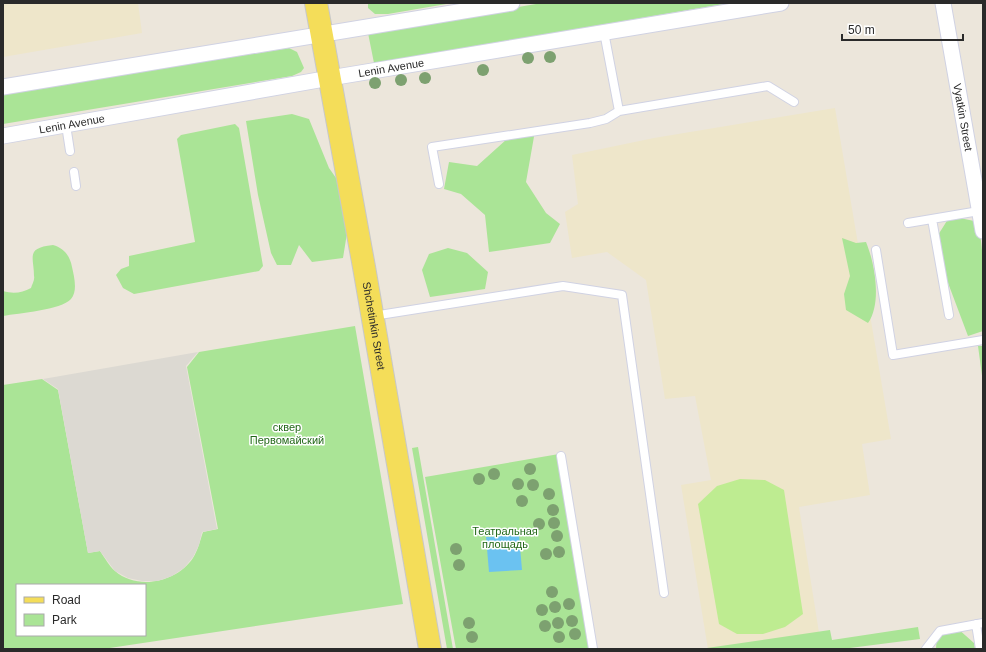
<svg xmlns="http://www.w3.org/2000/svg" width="986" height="652" font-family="Arial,sans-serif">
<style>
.education{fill:#eee6ca}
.green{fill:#aae496;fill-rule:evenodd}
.pitch{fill:#beec91}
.plaza{fill:#dcd9d2}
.water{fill:#6bc2f1}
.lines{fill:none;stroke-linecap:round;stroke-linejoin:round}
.service-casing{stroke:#d0d2e3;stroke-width:10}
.minor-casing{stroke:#d0d2e3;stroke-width:17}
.primary-casing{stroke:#c8c8c8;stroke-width:24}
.service{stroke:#fff;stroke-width:8}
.minor{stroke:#fff;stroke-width:15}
.primary{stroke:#f4dd59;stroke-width:22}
.tree{fill:#7da170}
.labels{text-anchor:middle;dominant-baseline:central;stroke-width:3;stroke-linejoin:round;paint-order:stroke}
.street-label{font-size:11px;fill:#2a2a2a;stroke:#fff}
.park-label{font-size:11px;fill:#226818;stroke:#fff}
</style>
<rect width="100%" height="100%" fill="#ece6db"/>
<path class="education" d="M3 3H138L142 33 3 57Z
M835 108 891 439 862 444 870 495 799 507 820 639 708 649 681 485 711 480 695 396 665 399 646 280 607 252 572 258 565 212 578 204 572 155 654 138Z"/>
<path class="green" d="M368 3H452L388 14H375L368 8Z
M542 3H730L374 63 368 33Z
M289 48 297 52 304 68 301 72 292 76 3 124V94Z
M292 114 309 119 329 168 341 185 348 227 343 258 312 262 299 245 291 265H277L271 253 258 195 246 121Z
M235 124 239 128 263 266 259 271 134 294 123 288 116 275 121 269 129 266V256L195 242 177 139 181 135Z
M535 131 526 182 546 213 560 224 550 243 489 252 485 215 461 194 444 189 449 162 477 166 507 139Z
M950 216 979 222 983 260V331L968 336 933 243Z
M842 238 856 243 866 242C875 264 882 303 868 323L846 310 844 294 850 276Z
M53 245C64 248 70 256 72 267 74 276 78 291 71 299 61 310 19 313 3 316V291C13 294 22 293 31 288 32 284 35 280 34 276 34 257 25 248 53 245Z
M448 248 467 253 488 272 485 289 430 297 422 270 429 254Z
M355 326 403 604 103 649H3V385L42 379 58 390 88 553 100 551C105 558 109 566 115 571 138 591 177 582 193 558 198 550 200 541 203 532L218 529 187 367 199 352ZM17 585H145V635H17Z
M978 346H983V383Z
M418 447 453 649H447L412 448Z
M559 454 592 649H456L425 477Z
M918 627 920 639 842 649H700L830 630 832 640Z
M957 628 974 643 975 649H936L937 634Z"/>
<path class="pitch" d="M740 479 765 480 784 490 803 614 785 627 763 634H737L719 624 698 504 717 486Z"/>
<path class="plaza" d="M198 352 186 366 217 529 202 532 199 545 193 557 184 568 172 576 158 581H142L128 578 115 571 100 551 88 553 58 389 43 379Z"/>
<path class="water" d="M519 535 522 570 489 572 486 537Z"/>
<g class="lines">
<defs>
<path id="service" d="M604 32 619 111 768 86 794 102
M66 125 70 151
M74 172 76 186
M439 184 432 147 590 123 606 119 619 111
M932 219 949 315
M908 223 979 211
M876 250 893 355 983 340
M373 316 563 286 622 295 664 593
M561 456 593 649
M976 624 980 649
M926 649 940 631 983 623"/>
<g id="minor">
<path id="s1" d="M943 3 983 231"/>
<path d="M3 87 512 3"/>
<path id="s2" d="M3 136 330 78 781 3"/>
</g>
<g id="primary">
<path id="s3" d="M316 3 364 267 430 649"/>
</g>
</defs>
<use href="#service" class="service-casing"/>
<use href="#minor" class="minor-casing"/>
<use href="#primary" class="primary-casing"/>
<use href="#service" class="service"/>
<use href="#minor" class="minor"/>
<use href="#primary" class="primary"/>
</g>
<g class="tree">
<circle cx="550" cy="57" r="6"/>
<circle cx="528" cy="58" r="6"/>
<circle cx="483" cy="70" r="6"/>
<circle cx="425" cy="78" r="6"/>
<circle cx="401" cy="80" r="6"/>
<circle cx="375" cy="83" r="6"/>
<circle cx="530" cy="469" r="6"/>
<circle cx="494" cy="474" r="6"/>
<circle cx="479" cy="479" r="6"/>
<circle cx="518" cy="484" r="6"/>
<circle cx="533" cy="485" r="6"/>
<circle cx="549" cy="494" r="6"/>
<circle cx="522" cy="501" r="6"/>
<circle cx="553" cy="510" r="6"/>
<circle cx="554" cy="523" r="6"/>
<circle cx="539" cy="524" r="6"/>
<circle cx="557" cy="536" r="6"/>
<circle cx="456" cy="549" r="6"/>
<circle cx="559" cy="552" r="6"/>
<circle cx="546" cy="554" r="6"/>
<circle cx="459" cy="565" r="6"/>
<circle cx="552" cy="592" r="6"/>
<circle cx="569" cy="604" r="6"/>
<circle cx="555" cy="607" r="6"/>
<circle cx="542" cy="610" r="6"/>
<circle cx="572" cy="621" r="6"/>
<circle cx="469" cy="623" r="6"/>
<circle cx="558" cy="623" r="6"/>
<circle cx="545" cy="626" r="6"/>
<circle cx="575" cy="634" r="6"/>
<circle cx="472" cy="637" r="6"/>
<circle cx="559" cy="637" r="6"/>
</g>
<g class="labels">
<g class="street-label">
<text stroke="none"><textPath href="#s2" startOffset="394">Lenin Avenue</textPath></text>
<text stroke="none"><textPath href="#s1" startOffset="116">Vyatkin Street</textPath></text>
<text stroke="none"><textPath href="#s2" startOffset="70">Lenin Avenue</textPath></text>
<text stroke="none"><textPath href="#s3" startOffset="328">Shchetinkin Street</textPath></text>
</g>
<g class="park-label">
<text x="287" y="427">сквер<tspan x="287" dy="13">Первомайский</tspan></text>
<text x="505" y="531">Театральная<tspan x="505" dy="13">площадь</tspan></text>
</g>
</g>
<rect width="986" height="652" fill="none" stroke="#2a2a2a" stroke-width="8"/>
<rect x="16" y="584" width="130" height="52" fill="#ffffff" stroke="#aaaaaa"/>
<rect x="24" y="597" width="20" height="6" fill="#f4dd59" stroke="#aaaaaa"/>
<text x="52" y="604" font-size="12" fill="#2a2a2a">Road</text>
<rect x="24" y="614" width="20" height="12" fill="#aae496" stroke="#aaaaaa"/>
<text x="52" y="624" font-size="12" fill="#2a2a2a">Park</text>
<path d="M842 34v6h121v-6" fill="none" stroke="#2a2a2a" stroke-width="2"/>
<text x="848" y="34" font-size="12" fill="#2a2a2a" stroke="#ffffff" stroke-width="3" paint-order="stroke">50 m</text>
</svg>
